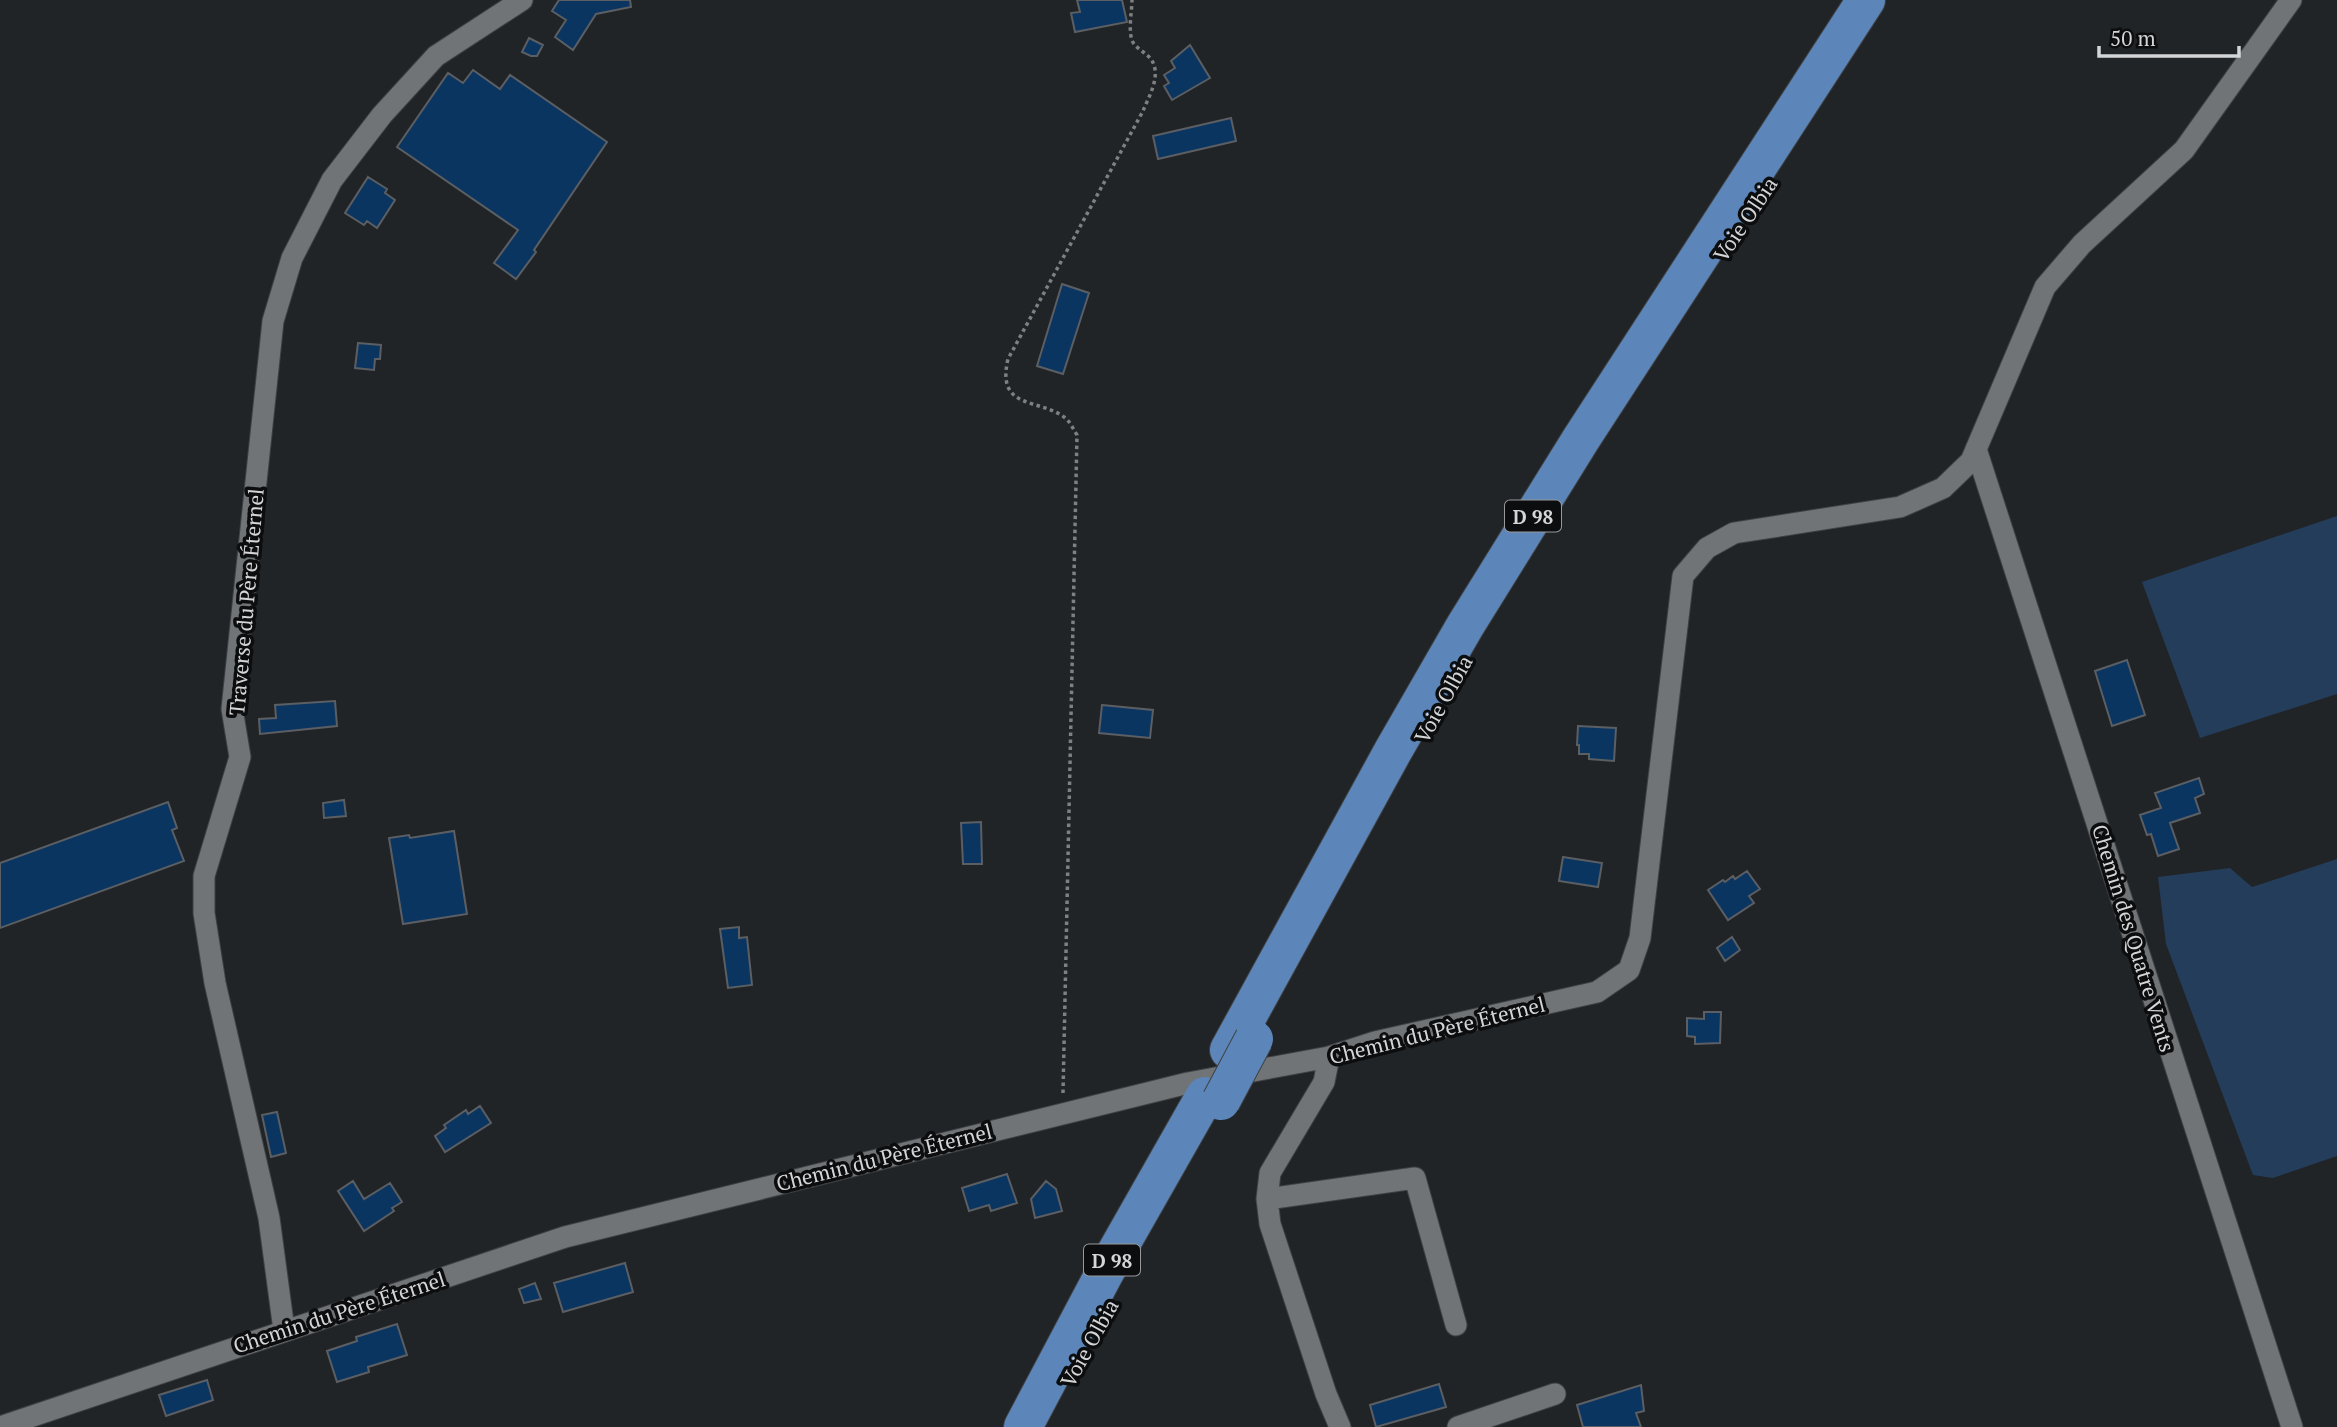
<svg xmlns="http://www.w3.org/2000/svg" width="2337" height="1427" font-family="'PT Serif',serif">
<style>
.green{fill:#243d5a}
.building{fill:#0a3561;stroke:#5b5e62;stroke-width:2}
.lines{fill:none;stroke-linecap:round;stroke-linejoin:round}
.street-casing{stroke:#3f4144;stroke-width:23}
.highway-casing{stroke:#3f4144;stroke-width:40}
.path{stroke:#7e8082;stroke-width:3.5;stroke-dasharray:3.5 3.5;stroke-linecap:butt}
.street{stroke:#717477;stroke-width:21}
.highway{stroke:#5c86b9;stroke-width:38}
.highway-bridge-casing{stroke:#3f4144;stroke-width:40;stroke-linecap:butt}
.highway-bridge{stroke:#5c86b9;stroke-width:38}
.labels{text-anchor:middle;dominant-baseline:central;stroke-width:7;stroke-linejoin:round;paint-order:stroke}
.shield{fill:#0c0d0e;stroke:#98999b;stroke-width:2}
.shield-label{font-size:19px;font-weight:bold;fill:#d4d5d7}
.street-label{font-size:21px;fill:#d4d5d7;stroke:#0c0d0e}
</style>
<rect width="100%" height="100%" fill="#212427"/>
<path class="green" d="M2337 516V694L2200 738 2142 582Z
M2337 859V1156L2273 1178 2253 1175 2166 944 2158 877 2230 868 2252 887Z"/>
<path class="building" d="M559 0H630L631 7 596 14 573 50 555 37 566 20 552 11Z
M1077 0H1122L1127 22 1075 32 1071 13 1080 12Z
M529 38 543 45 537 56H531L522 52Z
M1190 45 1210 78 1172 100 1164 86 1169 83 1164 75 1175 68 1171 61Z
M473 70 500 89 510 75 607 142 534 250 536 252 516 279 494 263 518 230 397 147 448 73 463 83Z
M1231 118 1236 141 1158 159 1153 136Z
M368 177 387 189 385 193 395 200 377 228 367 221 364 225 345 213Z
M1062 284 1089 293 1063 374 1037 366Z
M358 343 381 345 380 359H375L374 370 355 368Z
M2127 660 2145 715 2112 726 2095 671Z
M335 701 337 726 260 734 259 719 276 718 275 705Z
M1102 705 1153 710 1150 738 1099 733Z
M1578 726 1616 728 1614 761 1589 759V754H1579V745H1577Z
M2199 778 2204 794 2195 798 2200 813 2170 823 2179 849 2158 856 2151 834 2147 835 2140 815 2161 808 2155 793Z
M344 800 346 816 324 818 323 803Z
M168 802 177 828 172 830 184 861 0 928V863Z
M981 822 982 864H963L961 823Z
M454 831 467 914 403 924 389 838 409 835 410 838Z
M1563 857 1602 863 1598 887 1559 881Z
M1747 871 1760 889 1749 896 1754 903 1728 920 1708 890 1723 880 1725 882 1733 876 1735 879Z
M739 927V938L747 937 752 985 728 988 720 929Z
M1732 937 1740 950 1725 961 1717 948Z
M1704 1012H1721L1720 1043 1695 1044V1037L1687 1036V1018L1704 1019Z
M480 1106 491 1123 445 1152 435 1136 446 1128 444 1125 466 1110 468 1114Z
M277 1112 286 1153 271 1157 262 1115Z
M1007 1174 1017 1203 991 1211 989 1205 969 1211 962 1188Z
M353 1181 364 1199 390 1183 402 1202 392 1208 394 1211 364 1231 338 1191Z
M1046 1181 1056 1189 1062 1211 1035 1218 1031 1199Z
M625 1263 633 1292 563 1312 554 1283Z
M535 1283 541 1299 524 1303 519 1289Z
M397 1324 407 1355 368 1367 369 1372 337 1382 327 1351 357 1341 356 1337Z
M207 1380 213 1400 166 1416 159 1395Z
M1439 1384 1446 1407 1376 1427 1370 1405Z
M1641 1385 1644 1411 1636 1413 1641 1427H1583L1577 1405Z"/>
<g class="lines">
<defs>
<path id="street" d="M1976 449 2292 1427
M1329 1057 1324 1082 1270 1173 1267 1199 1270 1224 1326 1394 1340 1427
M1267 1199 1415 1178 1456 1325
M284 1330 269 1218 215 983 204 913V876L240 757 232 709 273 321 292 258 332 180 382 115 436 56 522 0
M0 1427 565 1237 1188 1083 1329 1057 1375 1042 1597 992 1629 970 1640 938 1683 576 1707 548 1734 533 1900 507 1943 488 1971 461 2045 287 2082 244 2184 150 2291 0
M1458 1427 1555 1394"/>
<path id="highway" d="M1229 1050 1393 751 1465 626 1581 439 1866 0
M1023 1427 1105 1272 1205 1096"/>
</defs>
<use href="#street" class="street-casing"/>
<use href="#highway" class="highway-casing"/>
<path class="path" d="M1063 1093 1077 435C1073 429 1070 421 1064 417 1038 398 996 410 1008 359L1143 111C1149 96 1162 75 1151 59 1146 53 1139 50 1134 44 1127 34 1132 12 1132 0"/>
<use href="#street" class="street"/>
<use href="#highway" class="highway"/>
<defs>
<path id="highway-bridge" d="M1221 1101 1254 1039"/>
</defs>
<use href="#highway-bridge" class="highway-bridge-casing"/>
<use href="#highway-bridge" class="highway-bridge"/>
</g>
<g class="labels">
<g class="shield">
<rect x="1505" y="500.5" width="56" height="31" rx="5"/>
<rect x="1084" y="1244.5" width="56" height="31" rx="5"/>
</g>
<g class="shield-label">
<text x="1533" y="516">D 98</text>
<text x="1112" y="1260">D 98</text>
</g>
<g class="street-label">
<text transform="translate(1745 219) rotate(-56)">Voie Olbia</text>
<text transform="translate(246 602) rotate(-85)">Traverse du Père Éternel</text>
<text transform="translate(1443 699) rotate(-61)">Voie Olbia</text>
<text transform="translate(2134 938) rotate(73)">Chemin des Quatre Vents</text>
<text transform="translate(1437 1030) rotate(-14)">Chemin du Père Éternel</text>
<text transform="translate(884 1157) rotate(-14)">Chemin du Père Éternel</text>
<text transform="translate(339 1312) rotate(-18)">Chemin du Père Éternel</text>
<text transform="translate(1089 1343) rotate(-61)">Voie Olbia</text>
</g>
</g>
<path d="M2099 46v10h140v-10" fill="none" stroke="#d4d5d7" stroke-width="3.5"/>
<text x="2110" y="46" font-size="21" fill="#d4d5d7" stroke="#0c0d0e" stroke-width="5" paint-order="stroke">50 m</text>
</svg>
